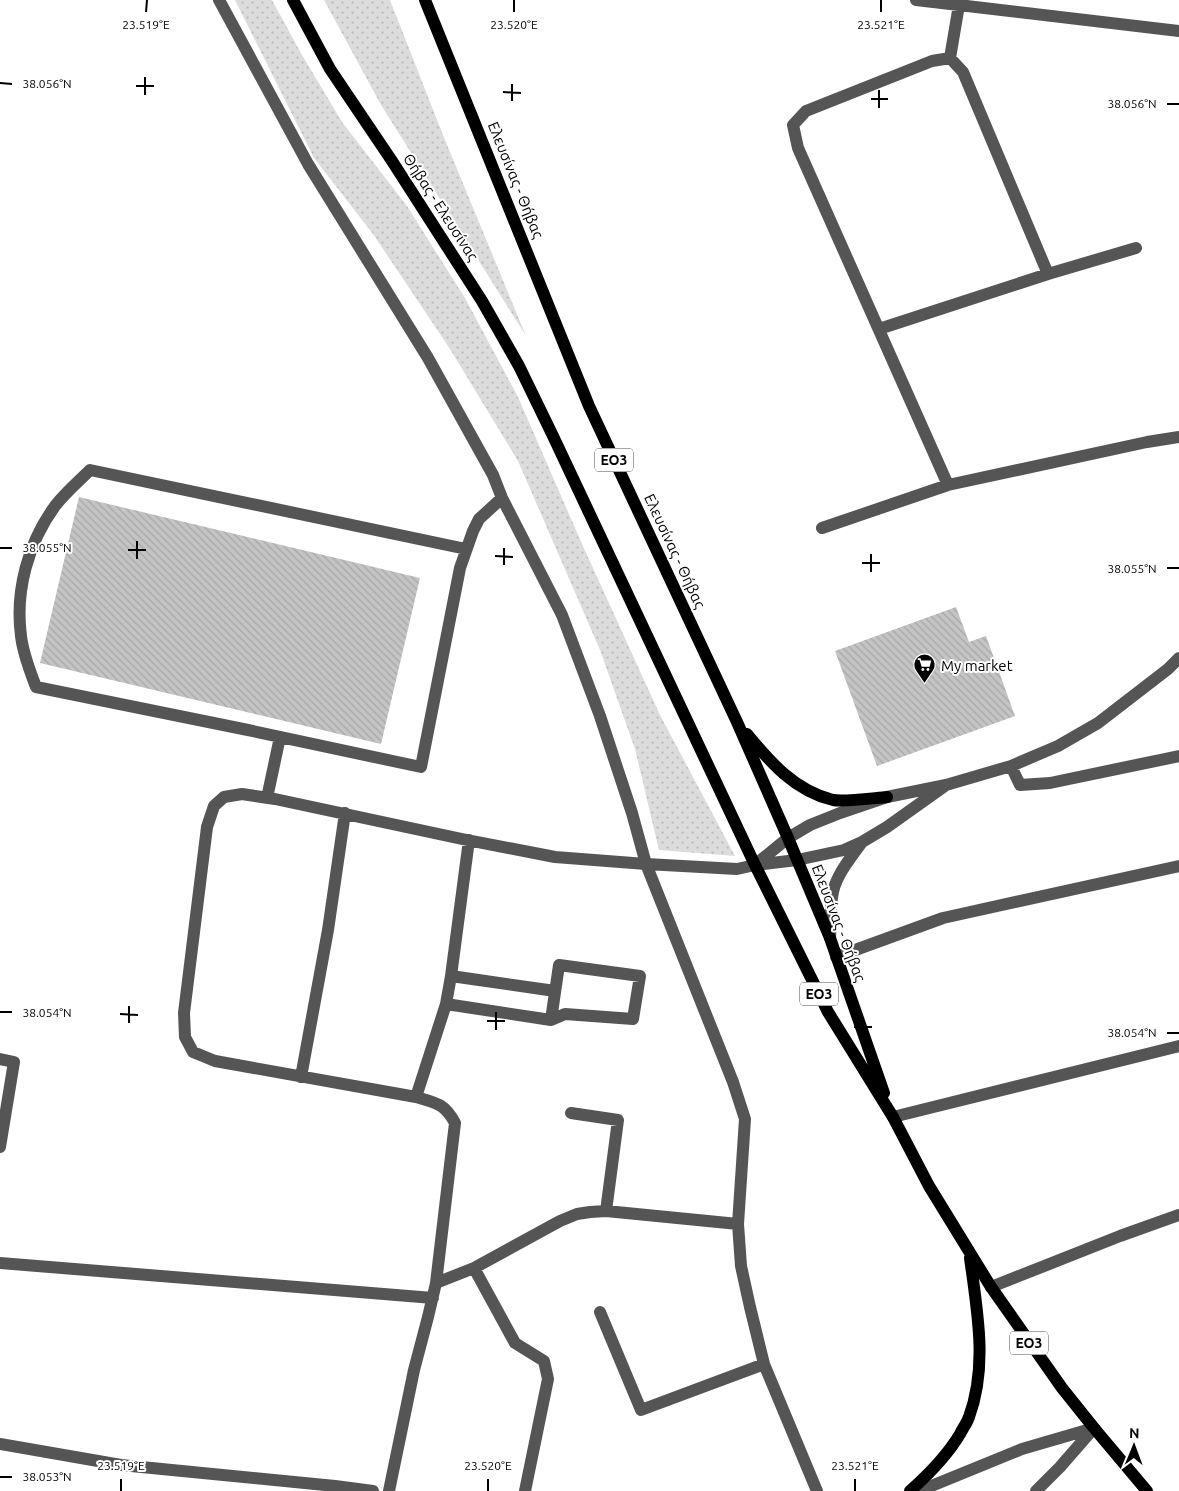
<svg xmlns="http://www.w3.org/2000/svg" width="1179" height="1491" font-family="Ubuntu,sans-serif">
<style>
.grass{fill:url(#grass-dots)}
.building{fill:url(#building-back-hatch)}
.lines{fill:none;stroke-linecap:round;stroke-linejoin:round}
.minor{stroke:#555;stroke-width:12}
.major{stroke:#000;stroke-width:12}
.ticks{fill:none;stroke:#000;stroke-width:2}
.labels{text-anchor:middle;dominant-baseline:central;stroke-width:4;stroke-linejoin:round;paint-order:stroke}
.shield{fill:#fff;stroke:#4c4c4c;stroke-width:1}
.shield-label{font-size:14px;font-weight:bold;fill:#000}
.street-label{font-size:15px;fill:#000;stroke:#fff}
.poi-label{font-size:15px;fill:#000;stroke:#fff;text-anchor:start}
.ticks-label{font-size:12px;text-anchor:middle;fill:#000;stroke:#fff;stroke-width:4;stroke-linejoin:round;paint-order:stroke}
</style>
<defs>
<pattern id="grass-dots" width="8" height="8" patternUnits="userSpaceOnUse" patternTransform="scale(1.25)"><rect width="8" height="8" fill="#dcdcdc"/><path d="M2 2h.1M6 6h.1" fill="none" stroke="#bbb" stroke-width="1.8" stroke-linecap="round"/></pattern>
<pattern id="building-back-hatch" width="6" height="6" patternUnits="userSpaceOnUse" patternTransform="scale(1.25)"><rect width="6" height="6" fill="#c4c4c4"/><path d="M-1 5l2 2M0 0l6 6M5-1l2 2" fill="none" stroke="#a7a7a7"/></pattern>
</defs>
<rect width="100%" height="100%" fill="#fff"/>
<path class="grass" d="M235 0H272L302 55 342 122 407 206 465 298 518 397 582 544 660 715 735 856 659 850 635 749 600 650 518 461 450 349 373 234 314 158Z
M324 0H390L443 135 526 336 381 105Z"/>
<path class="building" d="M79 497 420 578 381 744 40 663Z
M956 607 969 642 986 636 1015 716 877 766 835 651Z"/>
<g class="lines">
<path class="minor" d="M219 0 308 164 428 358 493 475 502 498 562 615 600 716 632 813 646 864 733 1082 745 1119 738 1224 741 1266 750 1307 764 1364 817 1491
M916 0 1179 31
M950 58 932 61 806 111 793 125 798 148 948 485 1147 442 1179 437
M1048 274 1136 248
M879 329 1048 274 963 72 950 58 959 5
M822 528 948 485
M466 549 90 470C78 482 65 493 55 506 28 543 15 591 21 636 23 654 30 671 36 687L248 730 421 767 460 568 473 531 479 519 502 498
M1011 766 1020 785 1050 783 1179 756
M267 798 280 737
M756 864 788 838 810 825 840 813 887 797 946 785 1011 766 1058 746 1098 723 1168 669 1179 658
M830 938C831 925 830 911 832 898 834 877 850 859 862 842
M836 957 943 918 1179 866
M451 976 555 991
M446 1004 551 1020 565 1014 633 1019 640 976 559 965 551 1020
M0 1059 14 1062 0 1147
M301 1077 328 930 345 813
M416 1097 446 1004 451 976 469 840
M571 1113 618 1120 606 1211
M893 1117 1179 1046
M0 1263 433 1298
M474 1268 515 1343 544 1361 548 1379 525 1491
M436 1283 474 1268 560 1221 577 1214 590 1212 606 1211 738 1224
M991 1287 1120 1236 1179 1215
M600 1312 641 1410 764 1364
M0 1444 121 1465 335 1486 373 1491
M389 1491 414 1370 428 1317 436 1283 455 1123C445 1104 437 1103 416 1097L215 1061 193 1052 185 1037 184 1013 207 827 214 806 224 797 242 794 275 799 462 839 555 857 646 864 737 869 755 865 797 860 844 850 862 842 887 827 946 785
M919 1491 1022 1449 1094 1428
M1036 1491 1060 1467 1094 1428"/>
<path class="major" d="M293 0 330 69 392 161 482 301 519 366 553 436 755 865 828 1012 893 1117 929 1186 991 1287 1062 1388 1094 1428 1147 1491
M425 0 589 406 737 722 788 838 830 938 884 1093
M747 734C770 762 795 791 833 800 844 802 874 798 887 797
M910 1491C929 1474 947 1456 960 1434 963 1428 967 1423 969 1417 988 1366 977 1310 970 1258"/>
</g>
<path class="ticks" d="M146 12 147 0M514 12V0M881 12V0M0 83 12 84M136 86H154M503 92 521 93M145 95V77M871 99H888M512 101V84M1167 104H1179M879 108V90M0 548H12M128 550H146M495 556 513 557M137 559V541M862 563H880M504 565V548M1167 568H1179M871 572V554M0 1012H12M120 1014 138 1015M487 1021H505M129 1023V1006M854 1027H872M496 1030V1012M1167 1033H1179M863 1036V1019M0 1477H12M121 1491V1479M488 1491V1479M855 1491V1479"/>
<defs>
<symbol id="supermarket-pin" viewBox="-11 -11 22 30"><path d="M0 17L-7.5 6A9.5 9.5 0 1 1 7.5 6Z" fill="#000" stroke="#fff"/><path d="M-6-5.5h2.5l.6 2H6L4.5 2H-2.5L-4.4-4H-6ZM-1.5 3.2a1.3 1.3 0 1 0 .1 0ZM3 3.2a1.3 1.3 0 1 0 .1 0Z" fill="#fff"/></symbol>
</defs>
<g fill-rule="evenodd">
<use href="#supermarket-pin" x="912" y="652" width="25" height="34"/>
</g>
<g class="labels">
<g class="shield">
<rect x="595" y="448.5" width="38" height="23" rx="4"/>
<rect x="800" y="982.5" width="38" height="23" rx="4"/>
<rect x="1010" y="1331.5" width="38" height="23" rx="4"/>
</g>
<g class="shield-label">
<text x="614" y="460">ΕΟ3</text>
<text x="819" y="994">ΕΟ3</text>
<text x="1029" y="1343">ΕΟ3</text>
</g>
<g class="street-label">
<text transform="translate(516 180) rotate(68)">Ελευσίνας - Θήβας</text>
<text transform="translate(441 207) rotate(57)">Θήβας - Ελευσίνας</text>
<text transform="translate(675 551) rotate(65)">Ελευσίνας - Θήβας</text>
<text transform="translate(839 923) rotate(69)">Ελευσίνας - Θήβας</text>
</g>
<g class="poi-label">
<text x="941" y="665">My market</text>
</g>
</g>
<g class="ticks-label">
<text x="146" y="29">23.519°E</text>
<text x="514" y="29">23.520°E</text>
<text x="881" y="29">23.521°E</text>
<text x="47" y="88">38.056°N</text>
<text x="1132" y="108">38.056°N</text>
<text x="47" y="552">38.055°N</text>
<text x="1132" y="573">38.055°N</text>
<text x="47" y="1017">38.054°N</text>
<text x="1132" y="1037">38.054°N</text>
<text x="121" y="1470">23.519°E</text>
<text x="488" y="1470">23.520°E</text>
<text x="855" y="1470">23.521°E</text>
<text x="47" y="1481">38.053°N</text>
</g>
<g transform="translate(1134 1446) rotate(1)" stroke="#ffffff" stroke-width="4" paint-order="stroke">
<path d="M0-4L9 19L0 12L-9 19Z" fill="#000000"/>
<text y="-8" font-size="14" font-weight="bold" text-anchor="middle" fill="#000000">N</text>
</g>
</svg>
